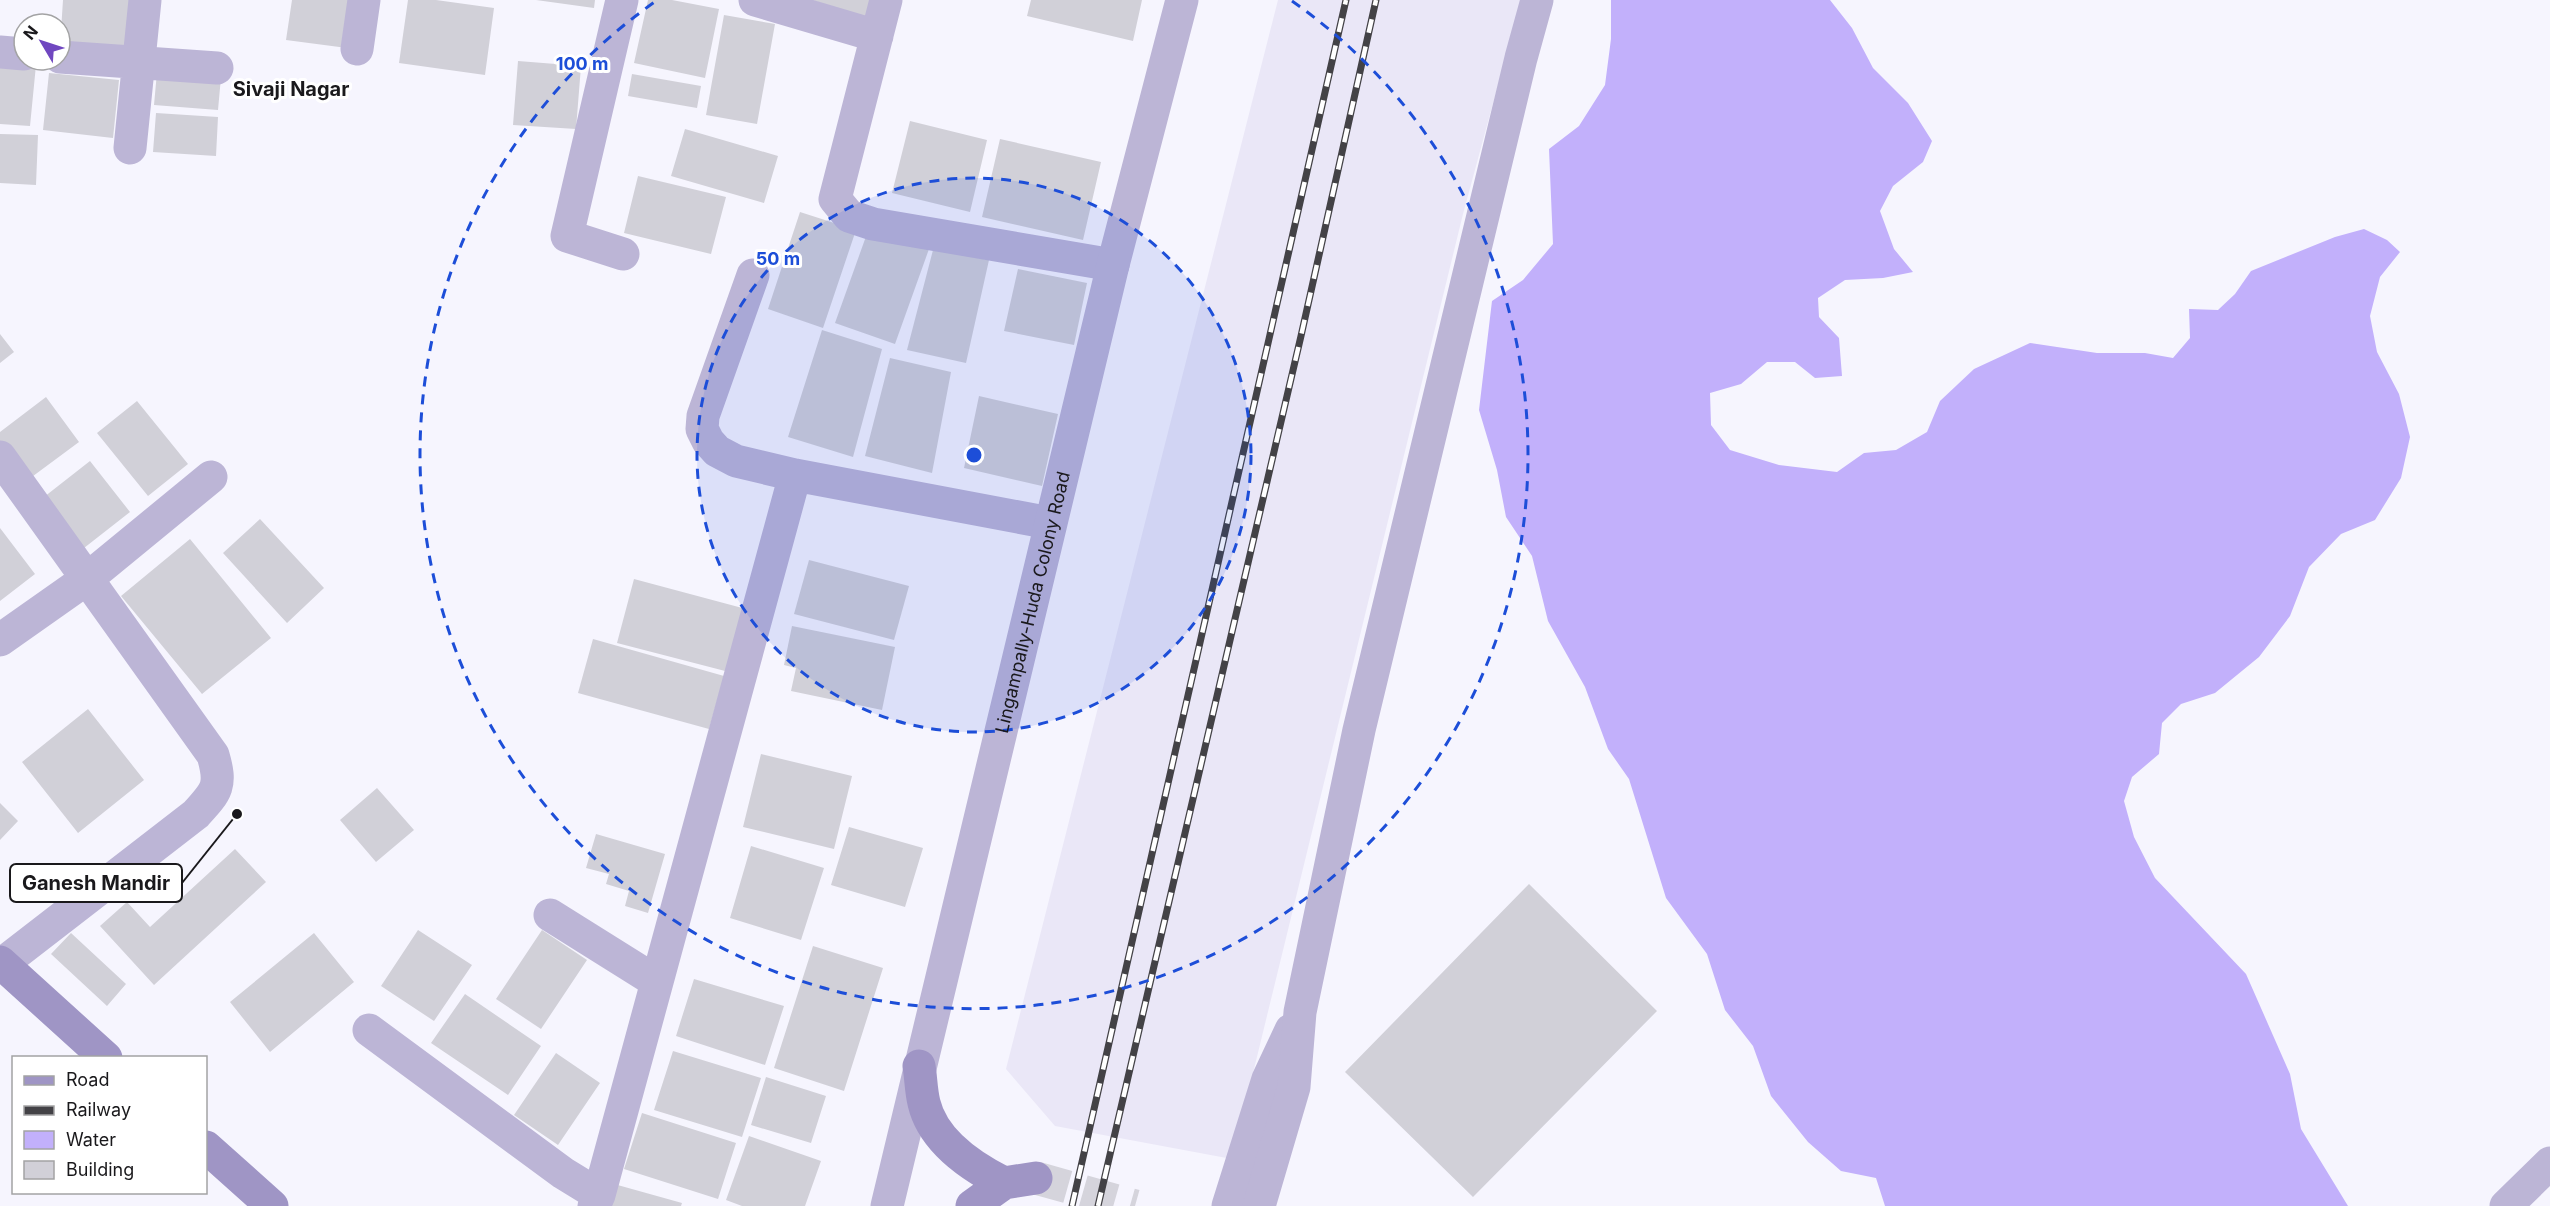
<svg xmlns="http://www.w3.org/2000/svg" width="2550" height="1206" font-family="Inter,sans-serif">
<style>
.built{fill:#eae7f7}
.water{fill:#c2b0fb}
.building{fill:#d1d0d8}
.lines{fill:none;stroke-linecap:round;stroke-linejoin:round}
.secondary-tunnel{stroke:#d5d4dc;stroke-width:33;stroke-dasharray:33 16;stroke-linecap:butt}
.minor{stroke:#bcb5d6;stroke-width:33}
.tertiary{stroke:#bcb5d6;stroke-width:33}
.secondary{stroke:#9f95c5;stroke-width:33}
.rail-casing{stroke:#434246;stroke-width:7}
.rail{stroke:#fff;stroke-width:4.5;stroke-dasharray:14;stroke-linecap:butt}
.ring{fill:none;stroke:#1d4ed8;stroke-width:3;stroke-dasharray:10 8}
.labels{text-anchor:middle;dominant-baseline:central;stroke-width:6;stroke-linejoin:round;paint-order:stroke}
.street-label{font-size:18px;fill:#1a191c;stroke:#fff}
.neighbourhood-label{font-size:20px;font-weight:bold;fill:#1a191c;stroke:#fff}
.centre{fill:#1d4ed8;stroke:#fff;stroke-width:3}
.ring-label{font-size:18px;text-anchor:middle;font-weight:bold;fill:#1d4ed8;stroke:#fff;stroke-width:6;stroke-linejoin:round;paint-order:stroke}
.leader{fill:none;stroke:#1a191c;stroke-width:2}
.callout-dot{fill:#1a191c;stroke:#fff;stroke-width:2}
.callout{fill:#fff;stroke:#1a191c;stroke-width:2}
.callout-label{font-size:20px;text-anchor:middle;font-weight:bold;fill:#1a191c}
</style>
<rect width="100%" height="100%" fill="#f6f5fe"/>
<path class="built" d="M1278 0H1521L1463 214 1232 1159 1055 1126 1006 1069Z"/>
<path class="water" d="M1611 0H1830L1852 28 1873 68 1908 103 1932 141 1923 162 1893 186 1880 211 1894 249 1913 272 1883 278 1845 280 1818 298 1819 317 1839 338 1842 376 1815 378 1795 362H1767L1741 384 1710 393 1711 425 1730 450 1779 465 1837 472 1864 453 1896 450 1927 432 1940 401 1974 369 2030 343 2097 353H2145L2173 358 2190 338 2189 309 2218 310 2235 294 2251 271 2335 237 2364 229 2387 240 2400 252 2380 277 2370 316 2377 352 2399 394 2410 437 2401 478 2375 520 2341 534 2309 567 2290 616 2259 657 2215 693 2181 704 2162 723 2159 754 2132 777 2124 801 2134 837 2155 878 2246 974 2290 1074 2301 1129 2348 1206H1885L1876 1178 1841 1171 1808 1142 1771 1096 1753 1046 1725 1010 1707 954 1666 898 1629 779 1608 749 1585 687 1548 621 1532 556 1506 517 1497 470 1479 410 1492 301 1523 280 1553 244 1549 149 1579 126 1605 85 1611 39Z"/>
<path class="building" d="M63 0H135L129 53 60 46Z
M292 0H354L347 48 286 40Z
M408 0H436L494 8 485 75 399 63Z
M536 0H595L594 8Z
M648 0H672L719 9 705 78 634 63Z
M812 0H879L872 20Z
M1031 0H1142L1133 41 1027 16Z
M724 15 775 24 757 124 706 115Z
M518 61 581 66 576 129 513 125Z
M0 62 36 65 30 126 0 124Z
M157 72 221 77 218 110 154 105Z
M49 73 119 80 113 138 43 130Z
M632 74 701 86 697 108 628 96Z
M156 113 218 117 216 156 153 152Z
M910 121 987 140 970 212 892 193Z
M685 129 778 156 764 203 671 176Z
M0 134 38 135 36 185 0 183Z
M1000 139 1101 162 1083 240 982 217Z
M638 176 726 197 711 254 624 233Z
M800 212 856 230 823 328 768 309Z
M869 228 929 249 895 344 835 323Z
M933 250 989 260 966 363 907 350Z
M1018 269 1087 283 1074 345 1004 331Z
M822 330 882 349 853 457 788 437Z
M0 334 14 352 0 363Z
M890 358 951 372 932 473 865 456Z
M979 396 1058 414 1042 486 964 468Z
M46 397 79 442 25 482 0 448V432Z
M137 401 188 464 148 496 97 433Z
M90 461 130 512 84 548 44 497Z
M260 519 324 588 287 623 223 553Z
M0 528 35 574 0 601Z
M190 539 271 638 202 694 121 596Z
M809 560 909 586 894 640 794 614Z
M634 579 746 609 729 672 617 643Z
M792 626 895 647 882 710 791 691 796 668 784 665Z
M593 639 724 676 709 729 578 693Z
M88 709 144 780 78 833 22 762Z
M761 754 852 776 834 849 743 827Z
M377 788 414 830 376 862 340 820Z
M0 803 18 821 0 840Z
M849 827 923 848 905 907 831 885Z
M596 834 665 854 648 913 625 906 629 891 606 884 609 874 586 868Z
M751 846 824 868 801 940 730 918Z
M235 849 266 882 154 985 100 926 127 902 150 927Z
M1529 884 1657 1011 1473 1197 1345 1072Z
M418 930 472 965 434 1021 381 986Z
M542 930 587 960 541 1029 496 999Z
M71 933 126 984 107 1006 51 954Z
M314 933 354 982 270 1052 230 1002Z
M813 946 883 968 844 1091 774 1068Z
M694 979 784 1006 765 1065 676 1036Z
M465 994 541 1046 508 1095 431 1043Z
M673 1051 761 1078 742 1137 654 1110Z
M556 1053 600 1083 558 1145 514 1115Z
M766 1077 826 1096 811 1143 751 1125Z
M642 1113 736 1143 718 1199 624 1169Z
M749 1136 821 1161 805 1206H742L726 1200Z
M614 1184 682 1203 681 1206H608Z"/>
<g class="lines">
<path class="secondary-tunnel" d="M1036 1178 1135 1206"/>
<path class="minor" d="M622 0 567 236 623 254
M755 0 877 36
M886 0 835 199 849 216 873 224 1113 265
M357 49 364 0
M0 52 24 54
M60 57 217 68
M130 148 145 0
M753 275 703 416 702 429 708 441 717 451 736 461 795 475 1050 523
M0 457 213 755C222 786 217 791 196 814L2 964
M0 640 88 578 211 477
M550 915 657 982
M369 1030 563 1173 599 1195
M594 1206 599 1195 795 475
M2506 1206 2550 1163"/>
<g class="tertiary">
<path id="s1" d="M887 1206 1113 265 1182 0"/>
<path d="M1228 1206 1268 1079 1291 1030"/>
<path d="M1259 1206 1294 1087 1300 1012 1359 730 1521 58 1537 0"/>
</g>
<path class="secondary" d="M0 962 106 1058
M919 1066C921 1078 921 1091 924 1103 933 1141 972 1167 1004 1183
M206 1147 272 1206
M972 1206 1004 1183 1036 1178"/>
<defs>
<path id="rail" d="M1072 1206 1346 0
M1098 1206 1301 336 1376 0"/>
</defs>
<use href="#rail" class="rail-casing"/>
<use href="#rail" class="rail"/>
</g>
<circle cx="974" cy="455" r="277" fill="#1d4ed8" fill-opacity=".12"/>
<g class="ring">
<circle cx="974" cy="455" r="277"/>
<path d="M1292 1A554 554 0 1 1 656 1"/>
</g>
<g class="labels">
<g class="street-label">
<text stroke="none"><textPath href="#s1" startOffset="621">Lingampally-Huda Colony Road</textPath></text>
</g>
<g class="neighbourhood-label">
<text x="291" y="89">Sivaji Nagar</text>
</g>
</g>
<circle cx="974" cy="455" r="9" class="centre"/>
<g class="ring-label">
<text x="582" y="70">100 m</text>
<text x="778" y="265">50 m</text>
</g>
<path class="leader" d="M237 814L182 883"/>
<circle class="callout-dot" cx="237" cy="814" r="6"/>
<rect class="callout" x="10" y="864" width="172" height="38" rx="6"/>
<g class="callout-label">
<text x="96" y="890">Ganesh Mandir</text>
</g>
<rect x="12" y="1056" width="195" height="138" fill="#ffffff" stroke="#a3a3a4" stroke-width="1.5"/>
<rect x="24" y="1076" width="30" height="9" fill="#9f95c5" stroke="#a3a3a4" stroke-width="1.5"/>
<text x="66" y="1086" font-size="18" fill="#1a191c">Road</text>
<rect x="24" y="1106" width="30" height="9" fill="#434246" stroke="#a3a3a4" stroke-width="1.5"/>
<text x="66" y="1116" font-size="18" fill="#1a191c">Railway</text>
<rect x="24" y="1131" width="30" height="18" fill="#c2b0fb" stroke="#a3a3a4" stroke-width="1.5"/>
<text x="66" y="1146" font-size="18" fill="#1a191c">Water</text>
<rect x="24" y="1161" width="30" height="18" fill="#d1d0d8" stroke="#a3a3a4" stroke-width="1.5"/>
<text x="66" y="1176" font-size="18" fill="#1a191c">Building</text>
<g transform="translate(42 42) rotate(309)"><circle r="28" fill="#ffffff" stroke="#a3a3a4" stroke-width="1.5"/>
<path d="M0-4.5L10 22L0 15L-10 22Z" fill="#7047c0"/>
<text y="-9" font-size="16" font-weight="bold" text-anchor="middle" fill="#1a191c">N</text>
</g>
</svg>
